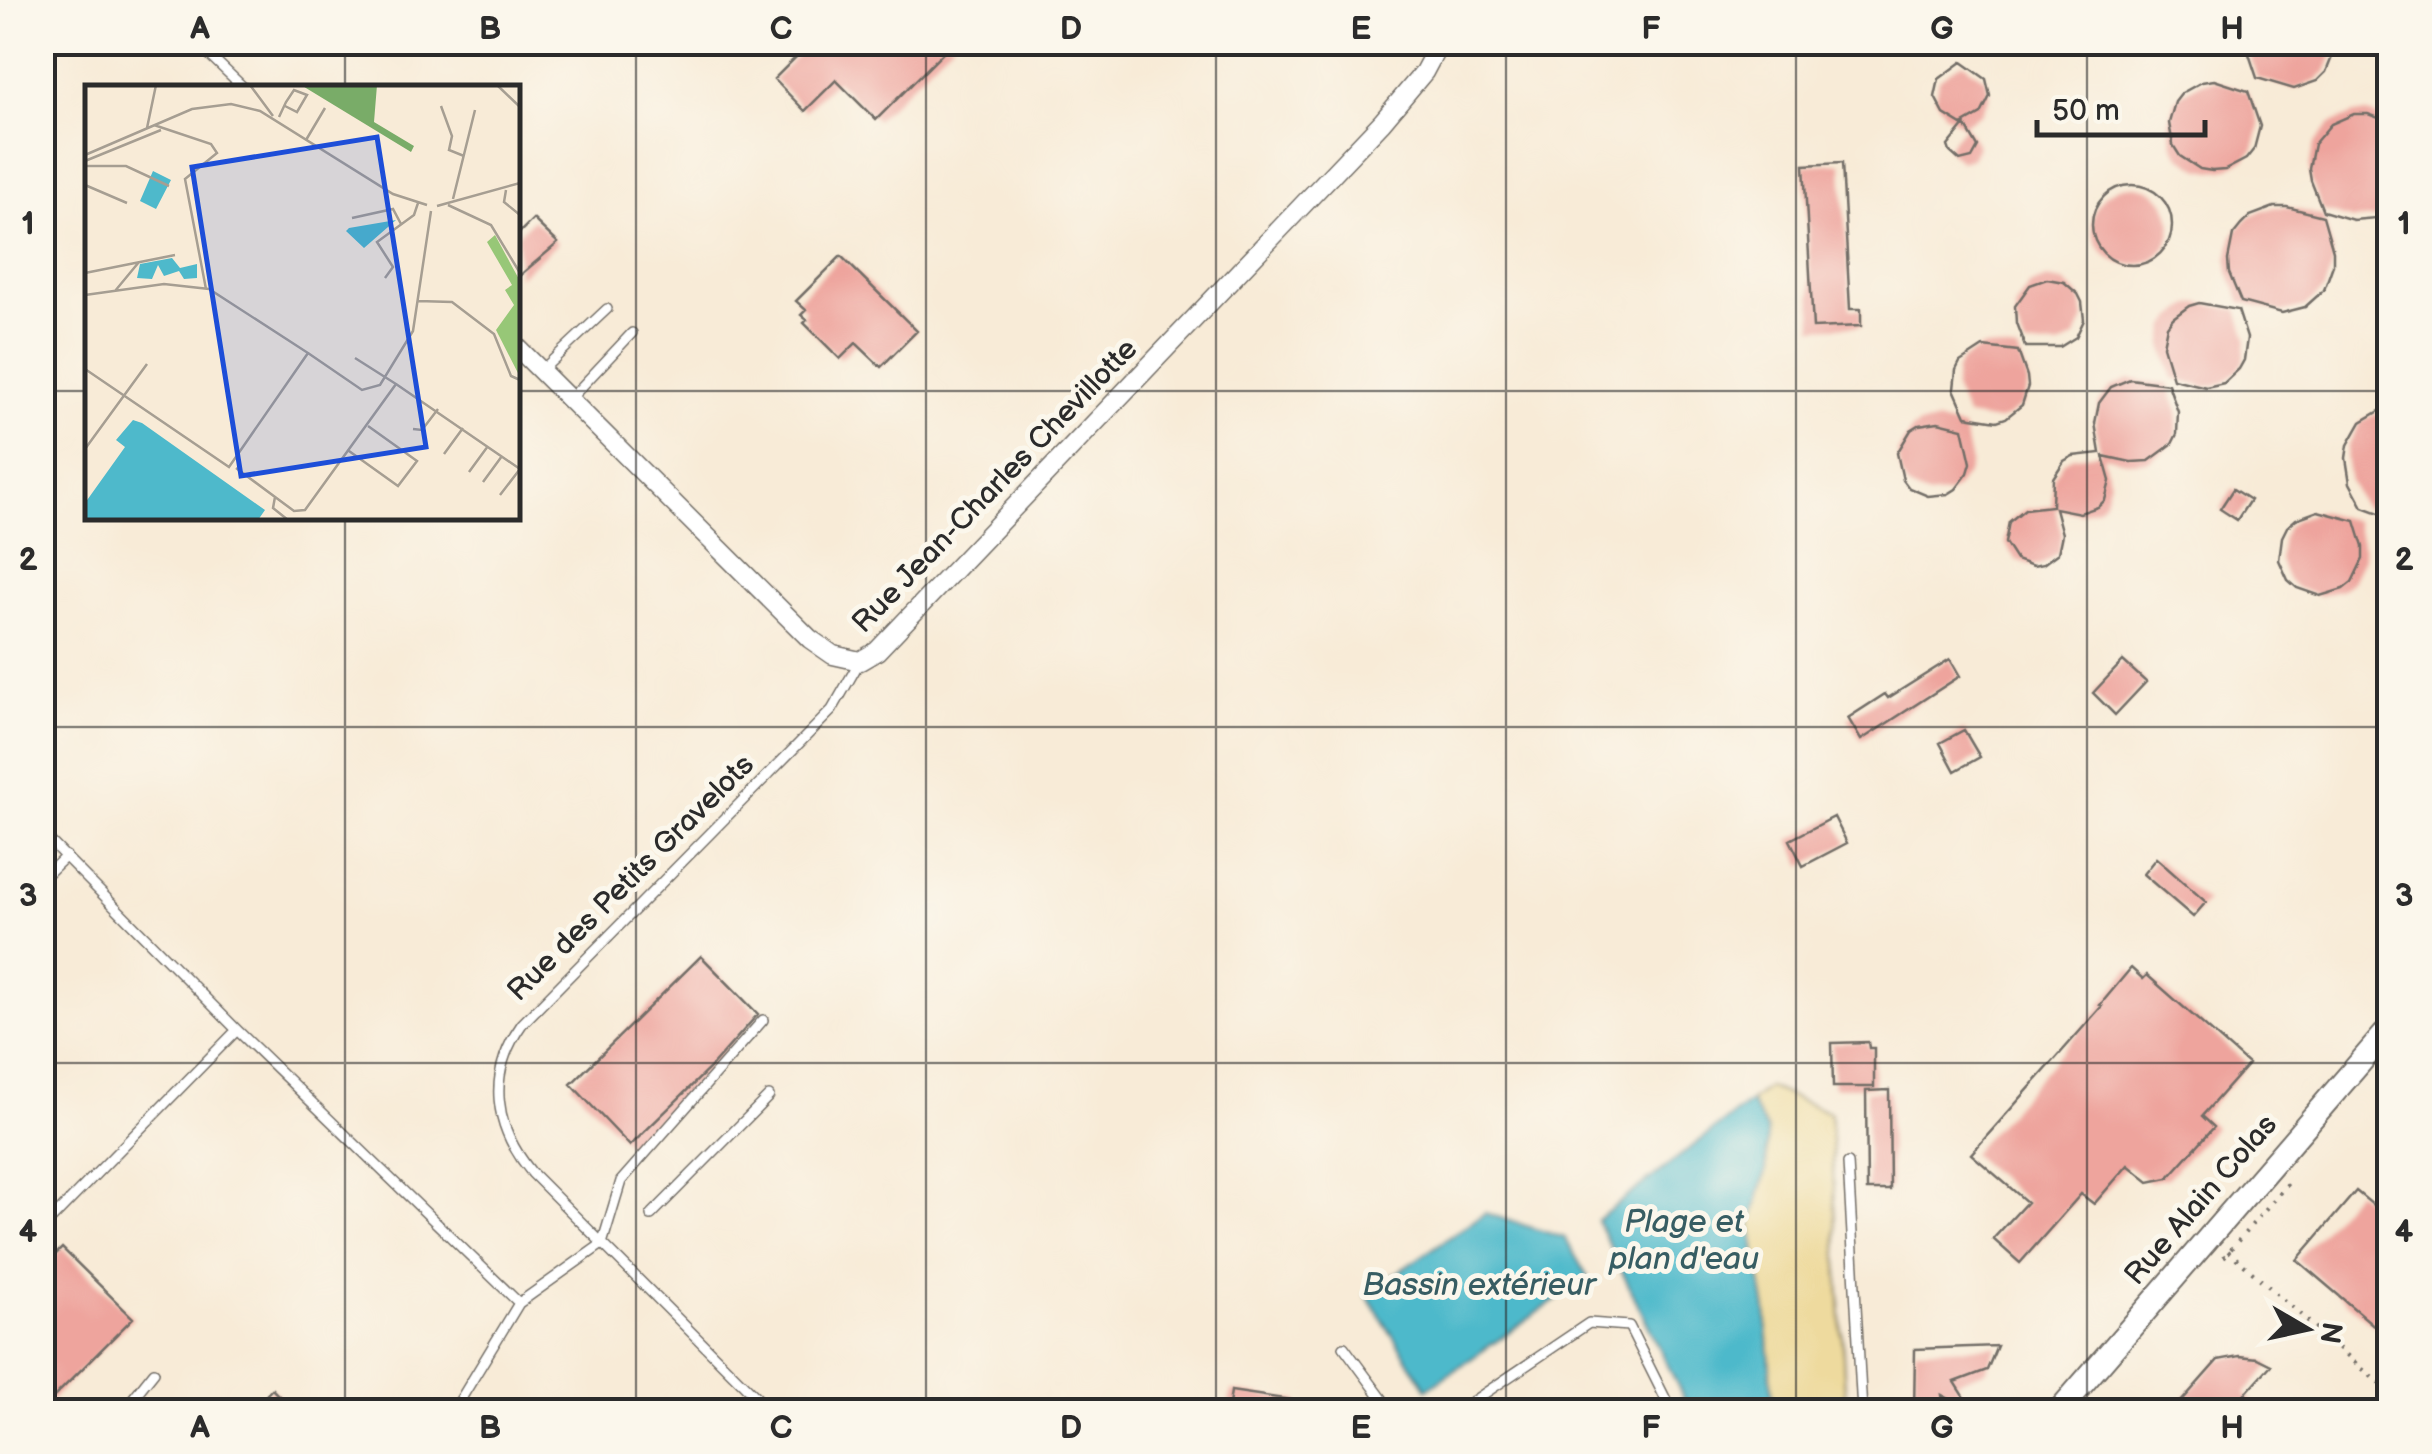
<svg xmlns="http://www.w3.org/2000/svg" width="2432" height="1454" font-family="'Balsamiq Sans',sans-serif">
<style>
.sand{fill:#eeda9e;stroke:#8c8264;stroke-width:2.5}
.water{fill:#4eb9cb;stroke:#3c727b;stroke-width:2.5}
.building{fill:#eea49d}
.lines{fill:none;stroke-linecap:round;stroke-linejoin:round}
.service-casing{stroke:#736e67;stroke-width:12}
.minor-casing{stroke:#736e67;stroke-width:21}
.tertiary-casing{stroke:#736e67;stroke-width:26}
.path{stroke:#736e67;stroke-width:4;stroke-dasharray:2.5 8;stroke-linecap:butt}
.service{stroke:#fff;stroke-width:9}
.minor{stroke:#fff;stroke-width:18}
.tertiary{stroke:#fff;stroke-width:22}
.grid{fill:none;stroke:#2b2b2b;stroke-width:2.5;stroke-opacity:0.55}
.labels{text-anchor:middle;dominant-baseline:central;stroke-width:10;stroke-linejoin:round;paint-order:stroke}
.street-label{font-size:30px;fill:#2b2b2b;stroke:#fbf7ec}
.water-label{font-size:32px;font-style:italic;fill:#375d63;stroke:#fbf7ec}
.inset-road{fill:none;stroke:#a69e92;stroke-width:2.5}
.view{fill:#1d4ed8;fill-opacity:0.15;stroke:#1d4ed8;stroke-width:5}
.inset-edge{fill:none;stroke:#2b2b2b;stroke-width:5}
.neatline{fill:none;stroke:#2b2b2b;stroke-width:4}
.grid-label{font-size:32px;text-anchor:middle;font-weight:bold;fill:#2b2b2b}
</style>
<rect width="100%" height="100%" fill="#fbf7ec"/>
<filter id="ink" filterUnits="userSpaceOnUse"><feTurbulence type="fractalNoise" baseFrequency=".01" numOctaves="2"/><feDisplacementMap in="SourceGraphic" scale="20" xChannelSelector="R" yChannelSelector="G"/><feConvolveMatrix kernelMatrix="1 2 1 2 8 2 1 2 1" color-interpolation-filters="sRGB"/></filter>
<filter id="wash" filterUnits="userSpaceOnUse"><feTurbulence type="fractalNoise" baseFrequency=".0048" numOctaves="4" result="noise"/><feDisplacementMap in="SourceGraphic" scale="40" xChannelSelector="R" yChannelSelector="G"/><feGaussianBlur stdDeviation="2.25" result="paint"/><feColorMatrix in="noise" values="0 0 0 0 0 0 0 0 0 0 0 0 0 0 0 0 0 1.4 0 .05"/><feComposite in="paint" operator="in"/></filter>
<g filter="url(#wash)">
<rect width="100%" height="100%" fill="#f8ebd7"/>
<path class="sand" d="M1768 1087 1830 1113 1846 1411H1773L1766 1310 1751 1225 1766 1170 1767 1130 1750 1102Z"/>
<path class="water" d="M1750 1102 1767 1130 1766 1170 1751 1225 1766 1310 1773 1411H1690L1597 1220Z
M1485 1213 1565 1238 1588 1278 1427 1389 1366 1294Z"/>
<g id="blocks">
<path class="building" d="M811 42H954L876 120 836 80 805 111 774 79Z
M2245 42H2338L2326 72 2317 81 2294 89 2257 78Z
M1962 62 1986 79 1990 96 1981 114 1962 125 1944 114 1935 97 1939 79Z
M2214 80 2248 91 2260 126 2254 149 2246 159 2225 170 2212 171 2200 169 2180 156 2173 145 2169 123 2175 102 2182 93 2202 82Z
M2354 114H2368L2390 122V213L2376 218 2353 220 2323 211 2311 181 2309 169 2314 144 2331 124Z
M1965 125 1978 147 1972 158 1960 161 1950 152 1948 146Z
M1842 163 1850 309H1861V326L1813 328 1804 165Z
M2092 225a40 40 0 1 1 80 0a40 40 0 1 1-80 0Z
M2274 207H2287L2323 216 2333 251V265L2324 290 2305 307 2282 313 2241 302 2229 273 2228 260 2233 235 2241 225 2250 216Z
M533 219 558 243 518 277V234Z
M841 256 917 331 881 367 856 343 840 359 804 323 807 320 801 315 806 310 796 301Z
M2047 279 2064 282 2078 294 2082 302 2084 320 2076 337 2060 347H2025L2016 323 2015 306 2030 285Z
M2199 303 2238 310 2247 338 2244 360 2239 369 2224 383 2206 387 2173 379 2163 346 2167 326 2173 318 2189 306Z
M1983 347 2018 351 2027 376 2028 386 2022 405 2006 418 1997 421 1966 416 1954 389 1956 370 1960 362Z
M2130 379 2168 384 2178 412 2177 434 2172 444 2149 461 2131 462 2103 456 2110 481 2105 500 2098 507 2080 513 2055 508 2062 534 2058 553 2043 564 2033 566 2016 560 2005 543 2009 522 2025 509 2052 506 2053 478 2064 461 2073 456 2100 453 2095 423 2099 403 2111 387Z
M2390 405V517L2363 507 2350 483 2346 458 2348 445 2361 422Z
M1938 422 1963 428 1971 463 1968 473 1956 489 1948 494 1928 496 1909 488 1903 480 1897 453 1911 430 1919 425Z
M2233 489 2250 500 2237 520 2220 509Z
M2318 511 2355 521 2363 547V559L2352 582 2343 589 2320 596 2297 588 2288 580 2279 560 2282 537 2287 527 2296 519Z
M1950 659 1960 676 1861 740 1848 718 1885 694 1888 698Z
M2123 661 2146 682 2115 715 2093 693Z
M1964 730 1980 757 1955 771 1940 743Z
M1834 817 1847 843 1803 866 1790 840Z
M2156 858 2206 902 2193 917 2143 874Z
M701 956 758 1014 710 1068 630 1146 571 1084Z
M2131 968 2143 979 2147 975 2248 1064 2202 1116 2214 1127 2168 1178 2149 1182 2128 1165 2094 1204 2081 1194 2020 1263 1993 1239 2027 1202 1971 1154 2102 1006 2100 1005Z
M1868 1042 1869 1048H1874V1087H1833L1832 1043Z
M1889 1090 1890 1190H1867L1866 1091Z
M2356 1191 2390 1219V1339L2297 1260Z
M62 1248 133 1318 42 1409V1268Z
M1997 1346 1987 1370 1955 1382 1974 1412 1942 1395 1944 1412H1914L1915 1349Z
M2239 1356 2257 1358 2271 1365 2245 1394 2264 1412H2172L2218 1360Z
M272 1389 295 1412H250Z
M1231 1391 1298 1401 1297 1412H1228Z"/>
</g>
</g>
<g filter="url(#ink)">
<use href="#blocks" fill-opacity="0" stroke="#736e67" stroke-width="2.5"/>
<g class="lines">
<defs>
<path id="service" d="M196 42 244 88
M541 371 607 309
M570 399 632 333
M42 833 237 1030 519 1303 602 1244 621 1181 763 1020
M42 879 66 856
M1848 1163 1862 1412
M651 1215 769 1096
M42 1229 237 1030
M1344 1347 1392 1412
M129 1412 130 1402 154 1372
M453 1412 519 1303
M771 1412 532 1173C494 1127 486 1075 522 1024L832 710 860 661
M1457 1412 1589 1323 1629 1326 1672 1412"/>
<path id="minor" d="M518 348 810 639 833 655 860 661 877 651 1382 122 1424 72 1440 42"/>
<path id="tertiary" d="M2058 1412 2390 1028"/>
</defs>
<use href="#service" class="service-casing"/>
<use href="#minor" class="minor-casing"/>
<use href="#tertiary" class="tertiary-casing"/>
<path class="path" d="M2228 1251 2390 1393
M2224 1257 2290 1181"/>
<use href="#service" class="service"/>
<use href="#minor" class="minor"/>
<use href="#tertiary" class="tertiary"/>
</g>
</g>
<path class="grid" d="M345 42V88M636 42V1412M926 42V1412M1216 42V1412M1506 42V1412M1796 42V1412M2087 42V1412M42 391H88M518 391H2390M345 518V1412M42 727H2390M42 1063H2390"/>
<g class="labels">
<g class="street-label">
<text transform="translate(995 486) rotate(-46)">Rue Jean-Charles Chevillotte</text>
<text transform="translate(631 878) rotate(-45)">Rue des Petits Gravelots</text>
<text transform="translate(2201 1200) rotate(-49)">Rue Alain Colas</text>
</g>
<g class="water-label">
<text x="1684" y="1222">Plage et<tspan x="1684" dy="37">plan d'eau</tspan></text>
<text x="1479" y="1285">Bassin extérieur</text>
</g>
</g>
<g transform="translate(85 85)">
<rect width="435" height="435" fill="#f8ebd7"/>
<path d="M410 150 435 196V292L411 245 429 220 420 205 427 200 402 157Z" fill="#97c777"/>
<path d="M216 0H292L289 37 329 61 326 67Z" fill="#79ac68"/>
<path d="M68 86 86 95 71 124 55 116ZM311 135 279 163 261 146 264 143ZM87 173 95 183 112 179V193L99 194 94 186 79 191 73 180 67 194 52 193 55 179ZM48 335 57 338 180 425 173 435H0V418L40 362 31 355Z" fill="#4eb9cb"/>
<path class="inset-road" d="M165 0 188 31M412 0 435 22M356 21 367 51 364 65 379 71M194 32 201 17 209 5 222 10 212 27 200 21M69 40 126 59 132 68 100 94 121 204M62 43 71 0M221 55 240 23M0 70 107 24 146 19 175 26 308 109 342 120M0 76 76 45M0 81H41L84 101M0 100 42 118M421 105 419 117 435 130M368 114 390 25M363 120 406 140 435 188M352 121 435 98M267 133 308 124 316 139M0 188 90 170M300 193 308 182 292 157 329 130 333 118M30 206 54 177M0 210 79 199 124 204 223 268 144 382 0 284M333 216 367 217 409 249 426 291 435 295M223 268 277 305 295 300 328 246 346 126M311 299 435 384 415 410M328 344 337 345 353 324M0 364 62 279M264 366 313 401 332 376 283 341M359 369 378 343M151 383 209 426 220 425 311 299 270 273M384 387 403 361M398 397 417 371M190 412 188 423 203 435"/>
<path class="view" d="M292 52 341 362 156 391 107 82Z"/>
<rect width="435" height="435" class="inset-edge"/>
</g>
<rect width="2432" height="1454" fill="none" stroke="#fbf7ec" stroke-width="110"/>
<g transform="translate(2307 1329) rotate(99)" stroke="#fbf7ec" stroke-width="8" paint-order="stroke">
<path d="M0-8L18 38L0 25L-18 38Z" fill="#2b2b2b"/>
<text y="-15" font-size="28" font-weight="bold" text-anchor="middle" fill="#2b2b2b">N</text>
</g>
<path d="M2037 120v15h168v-15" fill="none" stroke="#2b2b2b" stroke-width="5"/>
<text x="2052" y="120" font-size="30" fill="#2b2b2b" stroke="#fbf7ec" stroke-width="8" paint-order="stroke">50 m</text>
<rect x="55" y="55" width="2322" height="1344" class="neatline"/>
<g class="grid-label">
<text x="200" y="39">A</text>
<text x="490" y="39">B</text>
<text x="781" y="39">C</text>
<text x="1071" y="39">D</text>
<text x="1361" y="39">E</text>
<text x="1651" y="39">F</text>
<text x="1942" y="39">G</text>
<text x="2232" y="39">H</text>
<text x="28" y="234">1</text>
<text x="2404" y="234">1</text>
<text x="28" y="570">2</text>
<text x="2404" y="570">2</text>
<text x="28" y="906">3</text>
<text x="2404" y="906">3</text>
<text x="28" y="1242">4</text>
<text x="2404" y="1242">4</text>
<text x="200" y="1438">A</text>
<text x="490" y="1438">B</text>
<text x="781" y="1438">C</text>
<text x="1071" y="1438">D</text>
<text x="1361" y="1438">E</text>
<text x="1651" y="1438">F</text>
<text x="1942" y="1438">G</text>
<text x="2232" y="1438">H</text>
</g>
</svg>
